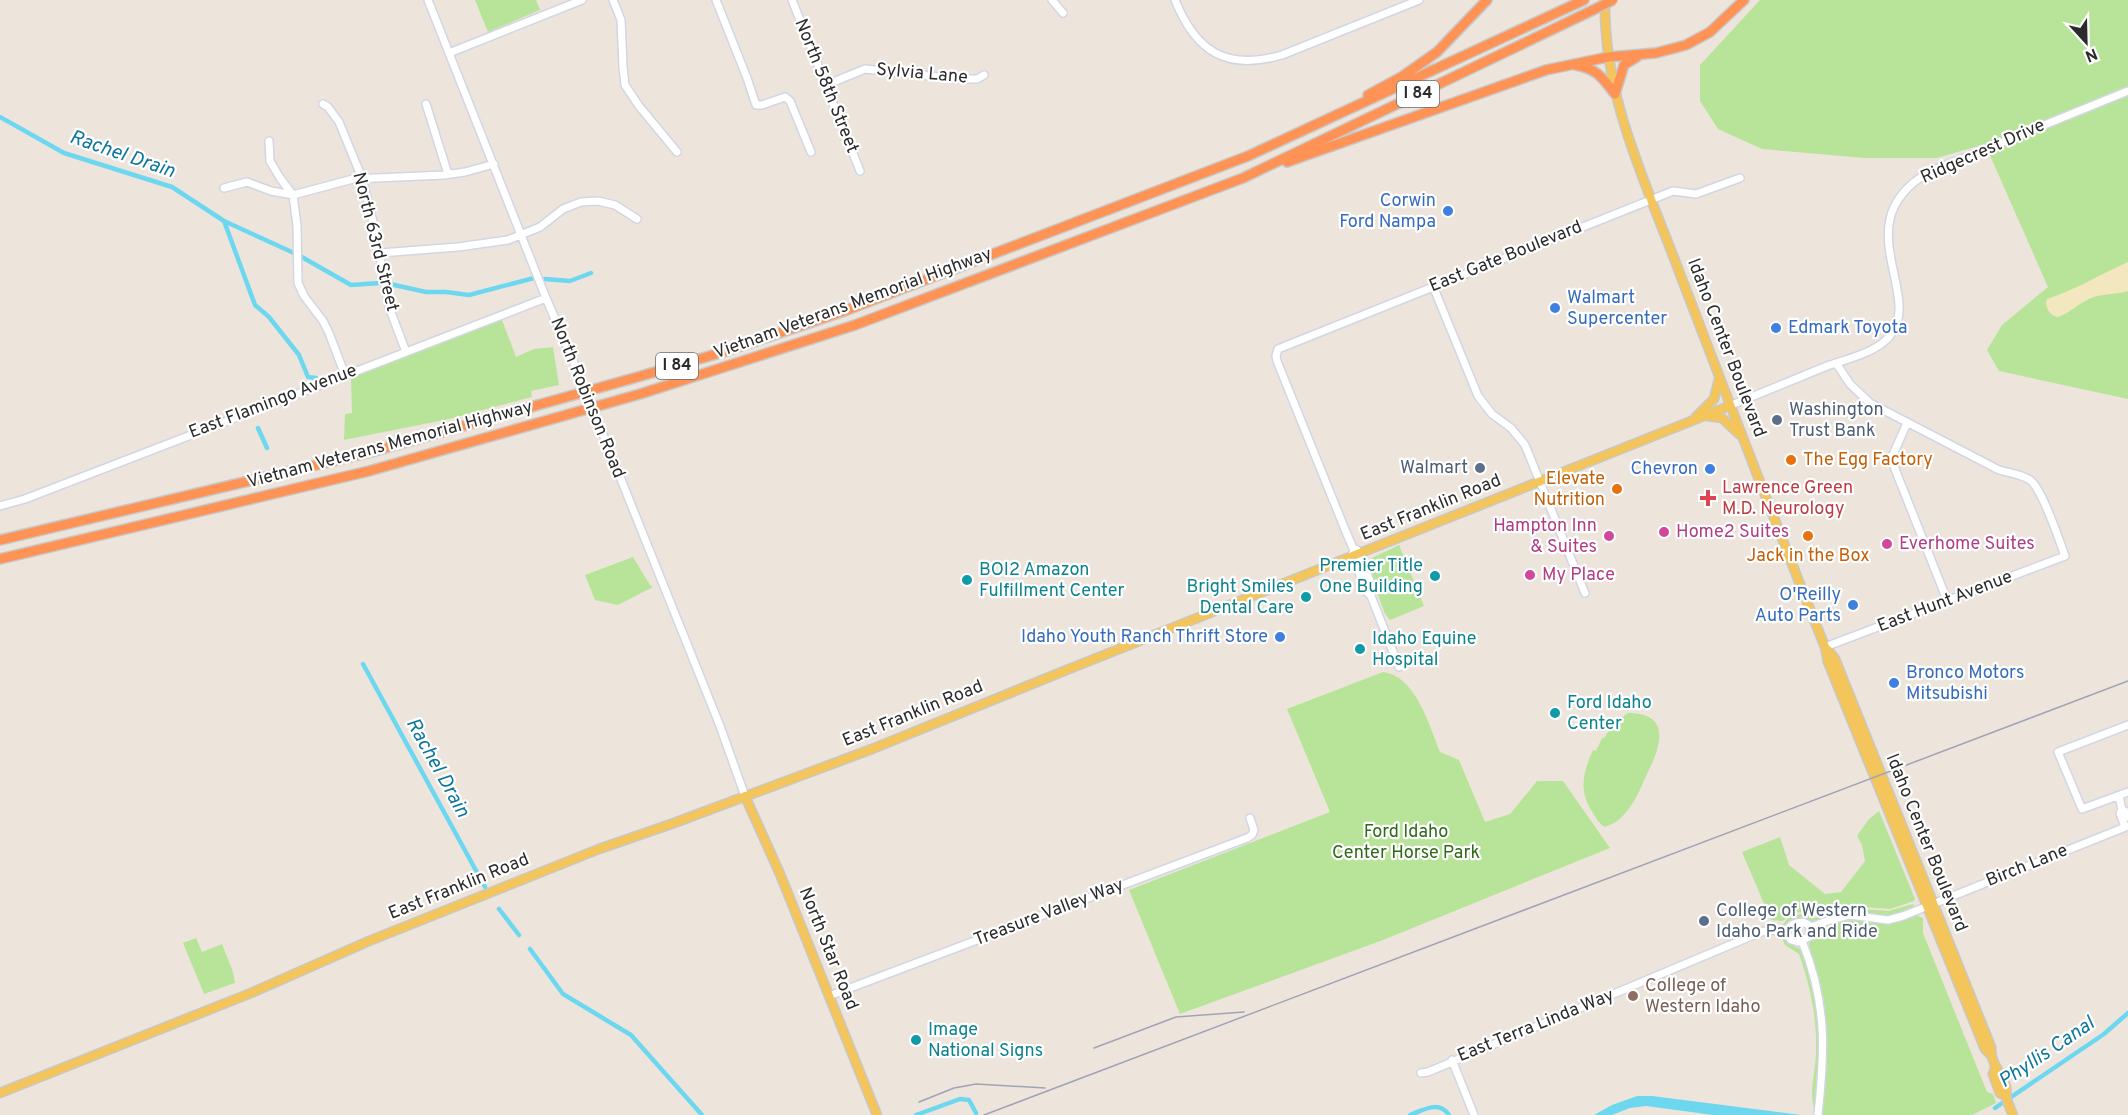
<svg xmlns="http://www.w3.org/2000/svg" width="2128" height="1115" font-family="Overpass,sans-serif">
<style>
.green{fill:#b7e498}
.sand{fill:#f2e7bf}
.water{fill:#6ed7f0}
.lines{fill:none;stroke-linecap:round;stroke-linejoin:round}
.canal{stroke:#6ed7f0;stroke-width:4.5}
.minor-casing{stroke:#d2d6e4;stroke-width:10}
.major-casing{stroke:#c8c8c8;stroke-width:11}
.highway-casing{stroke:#c8c8c8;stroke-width:12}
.minor{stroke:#fff;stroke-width:7}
.major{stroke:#f3c55b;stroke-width:8}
.highway{stroke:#ff9355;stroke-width:9}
.rail{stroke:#9fa4b5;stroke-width:1.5}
.minor-bridge-casing{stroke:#d2d6e4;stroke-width:10;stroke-linecap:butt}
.highway-bridge-casing{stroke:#c8c8c8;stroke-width:12;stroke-linecap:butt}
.minor-bridge{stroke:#fff;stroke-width:7}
.highway-bridge{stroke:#ff9355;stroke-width:9}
.shop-dot{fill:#3f7fe0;stroke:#fff;stroke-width:2}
.service-dot{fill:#5c6f8a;stroke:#fff;stroke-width:2}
.food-dot{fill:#e8710a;stroke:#fff;stroke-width:2}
.health-dot{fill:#e0444e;stroke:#fff;stroke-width:2}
.hotel-dot{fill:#d1479c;stroke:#fff;stroke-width:2}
.culture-dot{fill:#0f9aa8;stroke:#fff;stroke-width:2}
.education-dot{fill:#8d6e63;stroke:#fff;stroke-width:2}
.labels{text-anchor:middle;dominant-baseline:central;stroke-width:4.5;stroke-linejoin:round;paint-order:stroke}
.shield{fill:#fff;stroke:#6b6b6b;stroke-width:1.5}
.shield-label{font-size:16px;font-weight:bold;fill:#2b2b2b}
.street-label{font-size:18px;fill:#2b2b2b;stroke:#fff}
.shop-label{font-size:18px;fill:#366cbe;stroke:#fff;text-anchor:end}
.service-label{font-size:18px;fill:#4e5e75;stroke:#fff;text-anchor:start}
.food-label{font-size:18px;fill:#c56008;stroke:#fff;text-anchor:start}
.health-label{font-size:18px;fill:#be3a42;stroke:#fff;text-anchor:start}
.hotel-label{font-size:18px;fill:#b23c85;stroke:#fff;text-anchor:start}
.culture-label{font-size:18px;fill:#0d838f;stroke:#fff;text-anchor:start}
.park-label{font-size:18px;fill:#2f6919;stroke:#fff}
.education-label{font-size:18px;fill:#785e54;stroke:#fff;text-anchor:start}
.water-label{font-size:20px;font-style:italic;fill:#0b769e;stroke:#fff}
</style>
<rect width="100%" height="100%" fill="#ede5dc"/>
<path class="green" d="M475 0H536L540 10 488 32Z
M1760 0H2128V399L1999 371 1987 350 2002 325 2048 287 1985 144 1937 158H1865L1762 149 1718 129 1700 101V65Z
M502 320 516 357 534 349 553 347 559 385 531 391 532 397 449 419 344 440 345 414 352 413 351 378Z
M1399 545 1424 606 1390 620 1385 614 1366 561Z
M633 557 650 585 653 587 618 605 595 600 585 575Z
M1383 672C1416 676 1429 725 1440 752L1459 760 1485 822 1510 814 1537 781H1563L1610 848 1383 940 1180 1014 1129 890 1330 812 1287 709Z
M1628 713C1673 713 1660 748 1647 774 1638 794 1627 822 1604 827 1599 823 1596 818 1593 813 1578 791 1583 772 1593 750L1596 751 1602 738H1604L1615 722Z
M1879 811 1915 899 1914 901 1890 909 1849 906 1833 908 1815 915 1798 912 1782 921 1771 920 1742 852 1780 837 1789 865 1825 894 1841 892 1865 861 1862 845 1857 836 1869 819Z
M1913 904 1915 908 1888 916 1842 914 1814 923C1793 916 1798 924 1781 927L1787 919 1801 914 1814 918 1836 910 1849 908 1888 911Z
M1915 915 1923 918V933L1987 1092 1993 1094 1996 1103 1972 1115H1820C1826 1075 1829 1036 1823 996 1820 980 1808 955 1809 942L1818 928 1840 920 1895 922Z
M1780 934C1785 936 1785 940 1789 943 1794 947 1799 947 1804 952L1816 997 1821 1044 1815 1111C1808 1092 1816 1071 1816 1051 1817 1017 1810 985 1799 954L1785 945Z
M196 938 202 952 222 944 233 972 235 983 204 994 183 943Z"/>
<path class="sand" d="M2128 262V291C2114 295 2102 293 2089 299 2078 304 2070 313 2058 317 2050 316 2044 307 2047 299 2075 290 2101 274 2128 262Z"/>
<path class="water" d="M1637 1096H1652L1801 1115H1713L1646 1106 1630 1108 1612 1115H1594L1612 1105Z"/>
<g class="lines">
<path class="canal" d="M0 117 64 153 172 187 224 221 255 305 269 317 299 355 308 377 316 378
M224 221 294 253
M300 256 351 285 380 283
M545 279 570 281 591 273
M390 284 426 292H446L469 295 534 278
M258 428 267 448
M363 664 485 887
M499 909 519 935
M530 949 563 994 631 1035 702 1115
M1995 1108 2104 1034 2128 1013
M916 1115 960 1099 969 1100 976 1113
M1410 1115C1423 1110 1439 1100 1449 1115"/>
<defs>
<path id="minor" d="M428 0 546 298 580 377
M613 0 621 20 623 67 625 85 639 106 677 152
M716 0 747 78 756 105H762L785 97 790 101 811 152
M792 0 860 171
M1052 0 1063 13
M1175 0C1196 52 1226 71 1282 55L1419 0
M449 53 582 0
M826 85 865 69 957 79H977L984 75
M323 104 328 107 339 122 362 178 376 234 389 307 406 352
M426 104 448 174
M269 141 270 161 280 178 293 195 297 226 298 283 304 296 323 321 329 333 345 375
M224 188 247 182 271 191 293 195 353 179 444 175 465 172 494 164
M380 253 458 247 508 240 540 227 563 209 581 202 598 201 615 205 637 219
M1433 286 1478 396 1492 414 1511 428 1525 445 1585 593
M1729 406C1762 393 1795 379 1827 366 1847 359 1875 353 1889 337 1926 295 1843 222 1929 172L2128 91
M598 422 720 726 745 796
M1907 423 1892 457 1895 469 1947 600
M0 506 25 499 546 298
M1352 554 1366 591 1371 596 1399 667
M1371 596 1373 588 1357 550 1353 548 1346 532 1277 361 1276 356 1278 349 1673 191 1696 194 1740 178
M1825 647 2065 556C2059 540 2042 488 2030 480 2021 474 2009 473 1999 470L1870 403 1850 384 1836 363
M2128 725 2058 752 2082 809 2128 792
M2119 796 2122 810 2120 813 2125 827
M2122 810 2125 811 2128 817
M1811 927 1830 920 1849 915 1888 920 1903 916 2128 826
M1786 932 1791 940 1798 942 1809 937 1811 927
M1786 932C1791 922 1803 919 1811 927
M1802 941C1827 1003 1825 1050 1818 1115
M829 996 1247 838 1252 835 1254 830 1250 818
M1452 1060 1474 1115
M1421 1073 1428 1072 1761 932 1771 930 1786 932"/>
<path id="major" d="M1605 0C1603 98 1647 185 1680 274 1728 399 1775 523 1825 647L1828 662 1985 1049 1990 1054
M1708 416 1722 418 1739 434
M1695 418 1714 399 1719 379
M1828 650 1835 659 1991 1047C1990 1063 2001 1072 2006 1087 2007 1090 2006 1093 2006 1096 2007 1102 2011 1110 2013 1115
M745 796 780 874 877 1115
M1995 1068 1993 1074 2000 1093 2006 1096
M0 1093 251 993 369 941 599 849 674 823 872 749 1069 669 1729 406"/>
<path id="highway" d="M1575 65C1596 68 1603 78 1615 94
M1615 94 1624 65 1637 57
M1368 95 1403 76 1437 52 1487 0
M1287 162 1546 70 1608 57 1656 53 1686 45 1710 32 1744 0
M0 540 371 452 641 376 723 352 847 310 1248 156 1584 0
M0 559 369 471 640 394 855 325 1243 178 1593 10"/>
</defs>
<use href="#minor" class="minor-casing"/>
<use href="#major" class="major-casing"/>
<use href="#highway" class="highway-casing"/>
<use href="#minor" class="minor"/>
<use href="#major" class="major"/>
<use href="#highway" class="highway"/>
<path class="rail" d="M1094 1048 1176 1017 1244 1012
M919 1102 954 1088 976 1084 1045 1088
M984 1115 2128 681"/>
<defs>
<path id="minor-bridge" d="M580 377 598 422"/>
<path id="highway-bridge" d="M1593 10 1613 0"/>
</defs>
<use href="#minor-bridge" class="minor-bridge-casing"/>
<use href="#highway-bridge" class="highway-bridge-casing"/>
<use href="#minor-bridge" class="minor-bridge"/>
<use href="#highway-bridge" class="highway-bridge"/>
</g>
<g class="shop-dot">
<circle cx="1448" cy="211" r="6"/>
<circle cx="1555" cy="308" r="6"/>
<circle cx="1776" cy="328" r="6"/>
<circle cx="1710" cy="469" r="6"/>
<circle cx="1853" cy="605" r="6"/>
<circle cx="1280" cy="637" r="6"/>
<circle cx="1894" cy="683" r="6"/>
</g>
<g class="service-dot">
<circle cx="1777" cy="420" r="6"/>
<circle cx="1480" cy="468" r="6"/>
<circle cx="1704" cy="921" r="6"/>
</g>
<g class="food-dot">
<circle cx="1791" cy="460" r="6"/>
<circle cx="1617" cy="489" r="6"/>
<circle cx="1808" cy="536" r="6"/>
</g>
<path class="health-dot" d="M1705 489h6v6h6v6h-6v6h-6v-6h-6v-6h6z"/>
<g class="hotel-dot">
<circle cx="1664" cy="532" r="6"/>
<circle cx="1609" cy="536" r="6"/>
<circle cx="1887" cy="544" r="6"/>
<circle cx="1530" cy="575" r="6"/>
</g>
<g class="culture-dot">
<circle cx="1435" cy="576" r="6"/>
<circle cx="967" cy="580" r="6"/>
<circle cx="1306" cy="597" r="6"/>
<circle cx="1360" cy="649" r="6"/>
<circle cx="1555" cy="713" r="6"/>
<circle cx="916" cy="1040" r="6"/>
</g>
<circle class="education-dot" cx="1633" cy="996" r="6"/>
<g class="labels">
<g class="shield">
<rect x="1397" y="81" width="42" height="26" rx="4.5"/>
<rect x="656" y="353" width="42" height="26" rx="4.5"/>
</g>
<g class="shield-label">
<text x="1418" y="94">I 84</text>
<text x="677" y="366">I 84</text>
</g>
<g class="street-label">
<text transform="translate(922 74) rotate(5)">Sylvia Lane</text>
<text transform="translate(826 86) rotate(68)">North 58th Street</text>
<text transform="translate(1983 152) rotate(-24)">Ridgecrest Drive</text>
<text transform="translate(375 242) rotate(76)">North 63rd Street</text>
<text transform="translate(1506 257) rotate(-22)">East Gate Boulevard</text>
<text transform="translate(853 304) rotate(-20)">Vietnam Veterans Memorial Highway</text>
<text transform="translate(1726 348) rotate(69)">Idaho Center Boulevard</text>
<text transform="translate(587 398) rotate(68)">North Robinson Road</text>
<text transform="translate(273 402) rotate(-21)">East Flamingo Avenue</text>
<text transform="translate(390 445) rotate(-15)">Vietnam Veterans Memorial Highway</text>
<text transform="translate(1431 508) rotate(-22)">East Franklin Road</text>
<text transform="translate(1945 602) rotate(-21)">East Hunt Avenue</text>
<text transform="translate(913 714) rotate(-22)">East Franklin Road</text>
<text transform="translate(1926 843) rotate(68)">Idaho Center Boulevard</text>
<text transform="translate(2027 866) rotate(-22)">Birch Lane</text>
<text transform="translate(459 887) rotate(-22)">East Franklin Road</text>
<text transform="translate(1049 913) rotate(-21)">Treasure Valley Way</text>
<text transform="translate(828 949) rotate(68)">North Star Road</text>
<text transform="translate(1536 1026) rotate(-22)">East Terra Linda Way</text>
</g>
<g class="shop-label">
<text x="1436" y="201">Corwin<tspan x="1436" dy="21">Ford Nampa</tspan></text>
<text x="1567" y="298" text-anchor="start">Walmart<tspan x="1567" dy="21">Supercenter</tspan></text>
<text x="1788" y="328" text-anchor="start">Edmark Toyota</text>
<text x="1698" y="469">Chevron</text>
<text x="1841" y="595">O'Reilly<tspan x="1841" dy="21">Auto Parts</tspan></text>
<text x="1268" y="637">Idaho Youth Ranch Thrift Store</text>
<text x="1906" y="673" text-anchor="start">Bronco Motors<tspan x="1906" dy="21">Mitsubishi</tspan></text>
</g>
<g class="service-label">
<text x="1789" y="410">Washington<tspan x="1789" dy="21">Trust Bank</tspan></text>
<text x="1468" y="468" text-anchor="end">Walmart</text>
<text x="1716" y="911">College of Western<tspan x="1716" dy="21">Idaho Park and Ride</tspan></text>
</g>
<g class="food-label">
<text x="1803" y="460">The Egg Factory</text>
<text x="1605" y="479" text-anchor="end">Elevate<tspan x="1605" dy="21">Nutrition</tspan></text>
<text x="1808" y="556" text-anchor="middle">Jack in the Box</text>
</g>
<g class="health-label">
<text x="1722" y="488">Lawrence Green<tspan x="1722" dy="21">M.D. Neurology</tspan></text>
</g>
<g class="hotel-label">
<text x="1597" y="526" text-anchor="end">Hampton Inn<tspan x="1597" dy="21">&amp; Suites</tspan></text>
<text x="1676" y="532">Home2 Suites</text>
<text x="1899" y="544">Everhome Suites</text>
<text x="1542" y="575">My Place</text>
</g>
<g class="culture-label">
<text x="1423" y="566" text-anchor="end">Premier Title<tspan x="1423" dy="21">One Building</tspan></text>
<text x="979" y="570">BOI2 Amazon<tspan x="979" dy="21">Fulfillment Center</tspan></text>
<text x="1294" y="587" text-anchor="end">Bright Smiles<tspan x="1294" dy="21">Dental Care</tspan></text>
<text x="1372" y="639">Idaho Equine<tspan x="1372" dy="21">Hospital</tspan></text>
<text x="1567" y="703">Ford Idaho<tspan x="1567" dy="21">Center</tspan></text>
<text x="928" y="1030">Image<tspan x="928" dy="21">National Signs</tspan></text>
</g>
<g class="park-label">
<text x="1406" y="832">Ford Idaho<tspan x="1406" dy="21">Center Horse Park</tspan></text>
</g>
<g class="education-label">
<text x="1645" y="986">College of<tspan x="1645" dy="21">Western Idaho</tspan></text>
</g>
<g class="water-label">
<text transform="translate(122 155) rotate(19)">Rachel Drain</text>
<text transform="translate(437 768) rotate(61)">Rachel Drain</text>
<text transform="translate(2047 1053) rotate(-34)">Phyllis Canal</text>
</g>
</g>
<g transform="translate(2086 42) rotate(158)" stroke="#ffffff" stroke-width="4.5" paint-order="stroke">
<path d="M0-4.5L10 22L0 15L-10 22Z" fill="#2b2b2b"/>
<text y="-9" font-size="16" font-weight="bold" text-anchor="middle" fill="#2b2b2b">N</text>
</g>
</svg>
